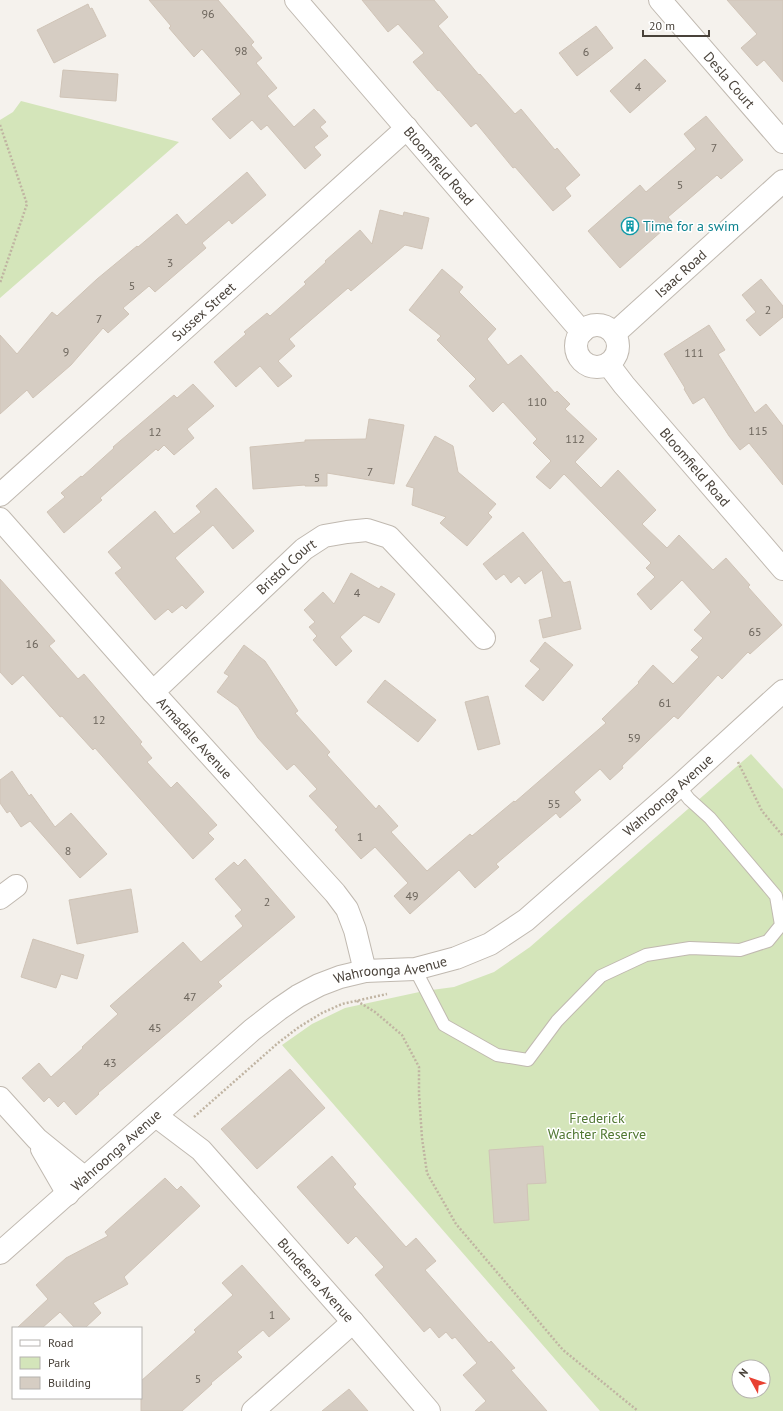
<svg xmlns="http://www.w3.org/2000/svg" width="783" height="1411" font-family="'PT Sans',sans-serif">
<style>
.green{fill:#d4e5ba;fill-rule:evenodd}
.building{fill:#d6cdc3;stroke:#d0c4b7}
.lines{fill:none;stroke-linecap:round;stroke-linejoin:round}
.service-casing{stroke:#c0b9b0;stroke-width:14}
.minor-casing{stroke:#c0b9b0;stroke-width:24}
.tertiary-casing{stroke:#c0b9b0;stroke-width:24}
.path{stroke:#c0b4a2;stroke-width:2.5;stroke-dasharray:2 2;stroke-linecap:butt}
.service{stroke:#fff;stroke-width:12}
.minor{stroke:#fff;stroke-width:22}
.tertiary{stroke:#fff;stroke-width:22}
.labels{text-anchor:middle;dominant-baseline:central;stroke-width:3;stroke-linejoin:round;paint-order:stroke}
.number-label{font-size:12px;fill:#6c655c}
.street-label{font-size:14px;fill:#49423a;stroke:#fff}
.culture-label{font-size:14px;fill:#0d838f;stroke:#fff;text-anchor:start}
.park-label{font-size:14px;fill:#507732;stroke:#fff}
</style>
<rect width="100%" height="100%" fill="#f5f2ed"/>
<path class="green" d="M21 101 179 142 0 298V120L13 112Z
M751 754 783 789V1411H600L282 1045 312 1024 345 1008 424 991 454 987 494 972 530 947ZM739 1367H763V1391H739Z"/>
<path class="building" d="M149 0H218L254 42 251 45 262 58 256 63 277 88 267 96 294 127 314 109 326 122 320 127 328 136 314 147 321 155 305 169 267 125 261 130 252 120 230 139 212 119 241 94 202 49 194 57 169 28 171 26Z
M362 0H434L448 17 438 26 479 75 480 74 515 114 521 109 555 150 557 148 580 175 565 188 571 196 553 211 515 167 513 168 476 123 471 127 439 90 438 91 413 62 424 53 398 24 388 32Z
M727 0H783V82L764 60 757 66 741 48 757 34Z
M88 4 90 9 92 8 106 36 54 63 37 30Z
M596 26 613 48 577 76 559 53Z
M645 59 666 81 630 113 610 91Z
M63 70 118 74 116 101 60 97Z
M706 116 743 160 721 179 717 175 668 217 672 222 620 268 588 231 640 185 646 192 696 149 684 134Z
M247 172 266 195 232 224 229 220 202 243 206 248 155 292 149 286 123 308 129 314 108 333 103 328 71 365 33 398 27 390 0 414V335L17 354 52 312 57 316 97 279 137 246 138 247 177 214 186 225Z
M380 210 403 216 404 212 429 218 422 249 405 245 351 291 348 288 289 339 295 346 278 361 292 376 278 387 260 366 236 387 214 362 246 334 244 332 267 313 270 316 306 284 304 282 326 262 325 261 360 230 372 244Z
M442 269 463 287 459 292 496 329 487 339 508 365 521 355 555 393 557 391 570 404 565 409 597 439 575 462 601 488 618 470 656 510 642 524 667 548 679 535 713 570 726 558 750 585 748 587 782 625 750 654 748 652 722 679 718 675 678 719 674 716 622 766 623 768 610 780 600 769 574 792 581 800 560 818 556 813 496 864 499 867 475 888 459 870 410 914 394 896 408 883 375 847 361 859 335 830 338 827 309 796 317 789 294 764 287 770 258 738 238 707 217 692 229 676 224 673 244 645 265 661 298 711 295 713 330 752 327 755 376 809 379 805 398 826 391 832 427 871 470 834 472 836 514 801 515 802 606 723 602 719 639 683 638 682 653 665 673 684 699 657 691 650 703 638 694 630 711 612 682 580 651 610 637 594 655 577 646 568 651 563 564 474 550 489 536 477 551 461 533 443 537 439 503 402 493 412 469 386 476 379 437 340 441 336 409 310Z
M761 279 783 306V317L760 336 746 320 756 312 742 295Z
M709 325 725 350 718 354 755 413 766 404 783 426V485L749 443 740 450 729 436 704 397 693 404 684 389 685 388 664 354Z
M193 384 214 406 187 429 194 438 174 455 164 445 158 451 156 449 100 498 102 500 64 533 47 512 65 497 61 493 81 476 82 477 114 448 113 447 174 395 177 398Z
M369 419 404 425 394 484 327 473V486H305V485L253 489 250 447 305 442V440L366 439Z
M435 436 453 446 458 472 496 504 488 513 492 517 467 546 440 523 446 517 412 505 414 488 406 486Z
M216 488 254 531 233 549 213 525 175 558 204 592 186 609 182 605 172 613 168 609 155 620 115 573 122 568 108 552 155 511 174 534 201 512 196 506Z
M523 532 564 583 570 581 581 629 543 638 539 620 552 617 542 570 525 584 519 576 511 583 504 574 496 580 483 564Z
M351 573 379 589 381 586 395 594 379 623 364 615 340 637 352 651 336 666 313 640 317 636 309 627 315 622 304 610 323 592 334 604Z
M0 579 55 641 49 646 78 679 84 674 142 742 140 744 152 758 147 762 171 788 177 782 217 825 208 833 214 839 193 859 95 748 93 750 62 716 60 717 23 675 12 685 0 672Z
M545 642 573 665 543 701 525 686 540 669 530 661Z
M385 680 436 720 418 742 367 702Z
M488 696 500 744 478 750 465 702Z
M12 771 29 796 31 794 55 827 71 813 107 854 80 878 30 821 21 827 10 811 7 813 0 803V780Z
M245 859 295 917 218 982 222 986 98 1093 99 1094 76 1115 64 1101 58 1107 49 1097 44 1102 22 1078 39 1063 51 1077 83 1048 82 1047 118 1014 110 1006 183 942 201 962 243 926 235 916 242 910 215 879 234 862 238 866Z
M131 889 138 932 77 944 69 900Z
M33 939 84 955 77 979 61 974 56 988 21 977Z
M290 1069 325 1108 257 1169 221 1129Z
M543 1146 546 1183 527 1184 529 1220 494 1223 489 1150Z
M332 1156 356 1184 353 1187 406 1247 416 1238 436 1261 425 1270 489 1343 491 1341 515 1368 511 1370 547 1411H475L486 1401 463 1375 477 1363 455 1337 452 1339 446 1332 439 1338 430 1327 424 1332 375 1275 384 1267 356 1236 348 1244 297 1187Z
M165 1178 177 1190 181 1186 200 1206 124 1277 128 1284 93 1303 101 1313 85 1328H75L60 1312 42 1328H17L48 1299 36 1285 66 1258 108 1236 105 1232Z
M242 1265 290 1319 269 1337 263 1330 237 1352 242 1357 211 1383 212 1384 182 1411H141V1381L196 1332 194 1330 233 1295 222 1283Z
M349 1389 368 1411H322Z"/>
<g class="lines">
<defs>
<path id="service" d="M415 969 444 1025 497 1055 528 1060 557 1021 601 976 646 955 690 948 740 950 768 941 781 925 776 896 710 818 689 799 679 786"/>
<g id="minor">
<path id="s1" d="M660 0 783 142"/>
<path id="s2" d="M0 495 407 128"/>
<path id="s3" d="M0 519 153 692 335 893 347 909 355 930 365 971"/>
<path id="s4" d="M153 692 304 549 324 536 347 532 367 530 389 537 484 638"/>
<path d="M0 898 16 886"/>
<path d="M0 1098 37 1139 85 1178"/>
<path id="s5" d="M156 1116 201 1150 353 1322 429 1411"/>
<path d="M42 1149 68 1194"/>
<path id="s6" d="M0 1253 252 1030 279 1009 298 996 319 985 340 977 365 971 415 969 456 958 490 944 526 920 679 786 783 691"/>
<path d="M253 1411 353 1322"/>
</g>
<g id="tertiary">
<path id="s7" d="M296 0 582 332"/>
<circle cx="597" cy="346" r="21"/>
<path id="s8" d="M614 334 783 181"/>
<path id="s9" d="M608 364 624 385 783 569"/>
</g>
</defs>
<use href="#service" class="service-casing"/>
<use href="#minor" class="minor-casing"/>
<use href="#tertiary" class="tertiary-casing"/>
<path class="path" d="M0 125 27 204 0 283
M738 762 762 811 783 836
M357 1001 375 1012 402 1035 419 1067V1094L422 1138 427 1173 456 1224 563 1350 638 1411
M194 1117 278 1043 299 1027 322 1013 342 1004 387 994"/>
<use href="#service" class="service"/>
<use href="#minor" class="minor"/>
<use href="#tertiary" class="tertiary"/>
</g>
<defs>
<symbol id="building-ring" viewBox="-11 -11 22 22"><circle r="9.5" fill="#fff" stroke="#0f9aa8" stroke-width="1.5"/><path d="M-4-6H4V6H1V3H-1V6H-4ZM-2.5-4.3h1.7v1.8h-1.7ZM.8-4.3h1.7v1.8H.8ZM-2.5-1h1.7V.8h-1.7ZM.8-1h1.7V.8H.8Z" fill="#0f9aa8"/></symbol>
</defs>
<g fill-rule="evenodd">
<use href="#building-ring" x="620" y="216" width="20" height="20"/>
</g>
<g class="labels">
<g class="number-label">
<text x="208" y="13">96</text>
<text x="241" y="50">98</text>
<text x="586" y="51">6</text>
<text x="638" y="86">4</text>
<text x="714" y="147">7</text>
<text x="680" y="184">5</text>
<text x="170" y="262">3</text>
<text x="132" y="285">5</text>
<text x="768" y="309">2</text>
<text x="99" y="318">7</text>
<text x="66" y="351">9</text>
<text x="694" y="352">111</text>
<text x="537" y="401">110</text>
<text x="758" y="430">115</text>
<text x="155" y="431">12</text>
<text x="575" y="438">112</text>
<text x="370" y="471">7</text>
<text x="317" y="477">5</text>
<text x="357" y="592">4</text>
<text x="755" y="631">65</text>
<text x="32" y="643">16</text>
<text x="665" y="702">61</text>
<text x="99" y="719">12</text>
<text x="634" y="737">59</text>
<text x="554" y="803">55</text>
<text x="360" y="836">1</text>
<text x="68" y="850">8</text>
<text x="412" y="895">49</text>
<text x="267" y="901">2</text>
<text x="190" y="996">47</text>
<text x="155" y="1027">45</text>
<text x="110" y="1062">43</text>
<text x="272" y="1314">1</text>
<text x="198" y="1378">5</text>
</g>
<g class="street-label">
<text stroke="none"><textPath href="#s1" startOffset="106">Desla Court</textPath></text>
<text stroke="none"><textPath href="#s7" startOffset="219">Bloomfield Road</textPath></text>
<text stroke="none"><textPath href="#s8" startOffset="90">Isaac Road</textPath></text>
<text stroke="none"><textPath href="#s2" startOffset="274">Sussex Street</textPath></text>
<text stroke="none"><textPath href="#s9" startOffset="135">Bloomfield Road</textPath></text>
<text stroke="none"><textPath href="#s4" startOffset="183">Bristol Court</textPath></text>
<text stroke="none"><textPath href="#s3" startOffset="293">Armadale Avenue</textPath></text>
<text stroke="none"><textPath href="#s6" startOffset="827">Wahroonga Avenue</textPath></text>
<text stroke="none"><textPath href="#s6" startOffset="491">Wahroonga Avenue</textPath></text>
<text stroke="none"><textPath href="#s6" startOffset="155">Wahroonga Avenue</textPath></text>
<text stroke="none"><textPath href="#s5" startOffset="230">Bundeena Avenue</textPath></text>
</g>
<g class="culture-label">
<text x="643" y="226">Time for a swim</text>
</g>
<g class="park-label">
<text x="597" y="1118">Frederick<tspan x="597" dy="16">Wachter Reserve</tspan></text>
</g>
</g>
<rect x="12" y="1327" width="130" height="72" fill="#ffffff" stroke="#b6b3b0"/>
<rect x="20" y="1340" width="20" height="6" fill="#ffffff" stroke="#b6b3b0"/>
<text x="48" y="1347" font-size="12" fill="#49423a">Road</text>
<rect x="20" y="1357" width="20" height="12" fill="#d4e5ba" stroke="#b6b3b0"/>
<text x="48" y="1367" font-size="12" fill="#49423a">Park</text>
<rect x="20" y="1377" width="20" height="12" fill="#d6cdc3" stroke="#b6b3b0"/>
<text x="48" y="1387" font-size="12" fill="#49423a">Building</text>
<g transform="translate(751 1379) rotate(310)"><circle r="19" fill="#ffffff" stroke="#b6b3b0"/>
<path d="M0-3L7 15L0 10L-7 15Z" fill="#e84031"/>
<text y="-6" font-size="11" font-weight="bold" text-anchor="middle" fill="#49423a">N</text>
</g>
<path d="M643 30v6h66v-6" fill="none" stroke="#49423a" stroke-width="2"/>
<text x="649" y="30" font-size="12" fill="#49423a" stroke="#ffffff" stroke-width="3" paint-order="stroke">20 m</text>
</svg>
